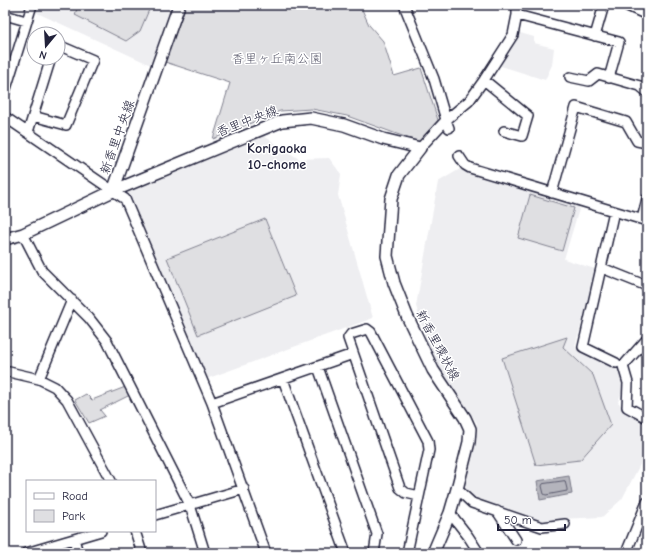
<svg xmlns="http://www.w3.org/2000/svg" width="652" height="558" font-family="'Comic Neue','Klee One',sans-serif">
<style>
.built{fill:#eeeef1}
.green{fill:#dfdfe2;stroke:#80808e}
.water{fill:#b4b4bc;stroke:#7a7a88}
.lines{fill:none;stroke-linecap:round;stroke-linejoin:round}
.shore{stroke:#5c5c6f;stroke-width:1}
.minor-casing{stroke:#22223b;stroke-width:12}
.tertiary-casing{stroke:#22223b;stroke-width:14}
.minor{stroke:#fff;stroke-width:9}
.tertiary{stroke:#fff;stroke-width:11}
.labels{text-anchor:middle;dominant-baseline:central;stroke-width:3;stroke-linejoin:round;paint-order:stroke}
.park-label{font-size:13px;fill:#5b5b6d;stroke:#fff}
.street-label{font-size:13px;fill:#22223b;stroke:#fff}
.neighbourhood-label{font-size:14px;font-weight:bold;fill:#22223b;stroke:#fff}
</style>
<rect width="100%" height="100%" fill="#fff"/>
<filter id="ink" filterUnits="userSpaceOnUse"><feTurbulence type="fractalNoise" baseFrequency=".025" numOctaves="2"/><feDisplacementMap in="SourceGraphic" scale="8" xChannelSelector="R" yChannelSelector="G"/><feConvolveMatrix kernelMatrix="1 2 1 2 8 2 1 2 1" color-interpolation-filters="sRGB"/></filter>
<g filter="url(#ink)">
<path class="built" d="M37 5H175L153 66 35 12Z
M517 32 534 37V43L554 48 552 65 545 80 498 65Z
M261 134 299 159 329 158 341 174 338 195 373 318 206 379 126 192Z
M460 169 580 206 564 259 595 269 587 305 575 346 616 364 619 369 623 388 618 402 630 415 647 427V451L622 499 602 517 540 520 524 518 470 499 464 482 477 423 442 371 427 343 416 306 438 182Z"/>
<path class="green" d="M78 5H151L140 31 126 41 75 15Z
M186 5H336L337 7 343 5H360L369 25 383 41 394 76 421 68 438 120 419 142 347 116 312 109 280 111 213 139 230 83 165 62Z
M530 195 574 208 562 251 518 238Z
M265 219 296 296 198 335 167 258Z
M567 337 563 347 593 375 611 425 580 460 536 465 502 358Z
M128 386 132 394 100 410 105 416 89 423 75 400 86 394 92 400Z"/>
<path class="water" d="M569 476 572 494 540 500 537 481Z"/>
<g class="lines">
<path class="shore" d="M565 481 567 489V491L546 495 544 494 542 486 543 484Z"/>
<defs>
<path id="minor" d="M404 5 434 79 446 120 449 128
M625 5 647 15
M5 15 26 21
M517 15 619 42 609 78
M595 36 604 5
M570 77 589 81 598 74 640 86 647 92
M484 80 528 116 522 136 504 131
M5 92 32 5
M33 116 66 125 93 60 58 45
M5 117 125 199 212 403 266 553
M28 132 51 58
M420 148 446 120 469 101 484 80 513 35 517 15V5
M459 156 465 165 470 168 647 221
M552 193 576 107 626 122 637 141 647 143
M614 211 583 347 616 363
M642 219 647 199
M23 234 42 271 89 318 107 341 190 505 205 553
M602 268 647 286
M647 339 623 366 628 383 627 407 647 418
M318 367 377 534 374 553
M5 372H9L39 379 55 387 67 400 111 481
M39 379 72 300
M283 379 346 553
M212 403 353 354
M457 489 472 503 542 527 565 524
M497 511 516 540
M450 513 468 536 479 553
M155 515 244 489
M135 531 142 553
M74 539 78 553
M26 553 101 531
M407 553 429 450 428 441 371 332 367 329 351 334 348 338 400 488 406 493 419 496
M626 553 647 502"/>
<path id="tertiary" d="M113 191 179 5
M5 239 23 234 113 191 282 121 311 118 344 125 383 139 420 148 399 175 391 199 387 256 394 283 407 316 433 370 465 418 470 429 469 442 457 489 450 513 433 553"/>
</defs>
<use href="#minor" class="minor-casing"/>
<use href="#tertiary" class="tertiary-casing"/>
<use href="#minor" class="minor"/>
<use href="#tertiary" class="tertiary"/>
</g>
</g>
<g class="labels">
<g class="park-label">
<text x="277" y="58">香里ヶ丘南公園</text>
</g>
<g class="street-label">
<text transform="translate(247 121) rotate(-21)">香里中央線</text>
<text transform="translate(117 137) rotate(-70)">新香里中央線</text>
<text transform="translate(438 345) rotate(62)">新香里環状線</text>
</g>
<g class="neighbourhood-label">
<text x="277" y="148">Korigaoka<tspan x="277" dy="16">10-chome</tspan></text>
</g>
</g>
<rect width="652" height="558" fill="none" stroke="#fff" stroke-width="20"/>
<rect x="10" y="10" width="632" height="538" fill="none" stroke="#22223b" stroke-width="1.5" filter="url(#ink)"/>
<rect x="26" y="480" width="130" height="52" fill="#ffffff" stroke="#a7a7b1"/>
<rect x="34" y="493" width="20" height="6" fill="#ffffff" stroke="#a7a7b1"/>
<text x="62" y="500" font-size="12" fill="#22223b">Road</text>
<rect x="34" y="510" width="20" height="12" fill="#dfdfe2" stroke="#a7a7b1"/>
<text x="62" y="520" font-size="12" fill="#22223b">Park</text>
<g transform="translate(46 46) rotate(198)"><circle r="19" fill="#ffffff" stroke="#a7a7b1"/>
<path d="M0-3L7 15L0 10L-7 15Z" fill="#22223b"/>
<text y="-6" font-size="11" font-weight="bold" text-anchor="middle" fill="#22223b">N</text>
</g>
<path d="M498 524v6h67v-6" fill="none" stroke="#22223b" stroke-width="2"/>
<text x="504" y="524" font-size="12" fill="#22223b" stroke="#ffffff" stroke-width="3" paint-order="stroke">50 m</text>
</svg>
